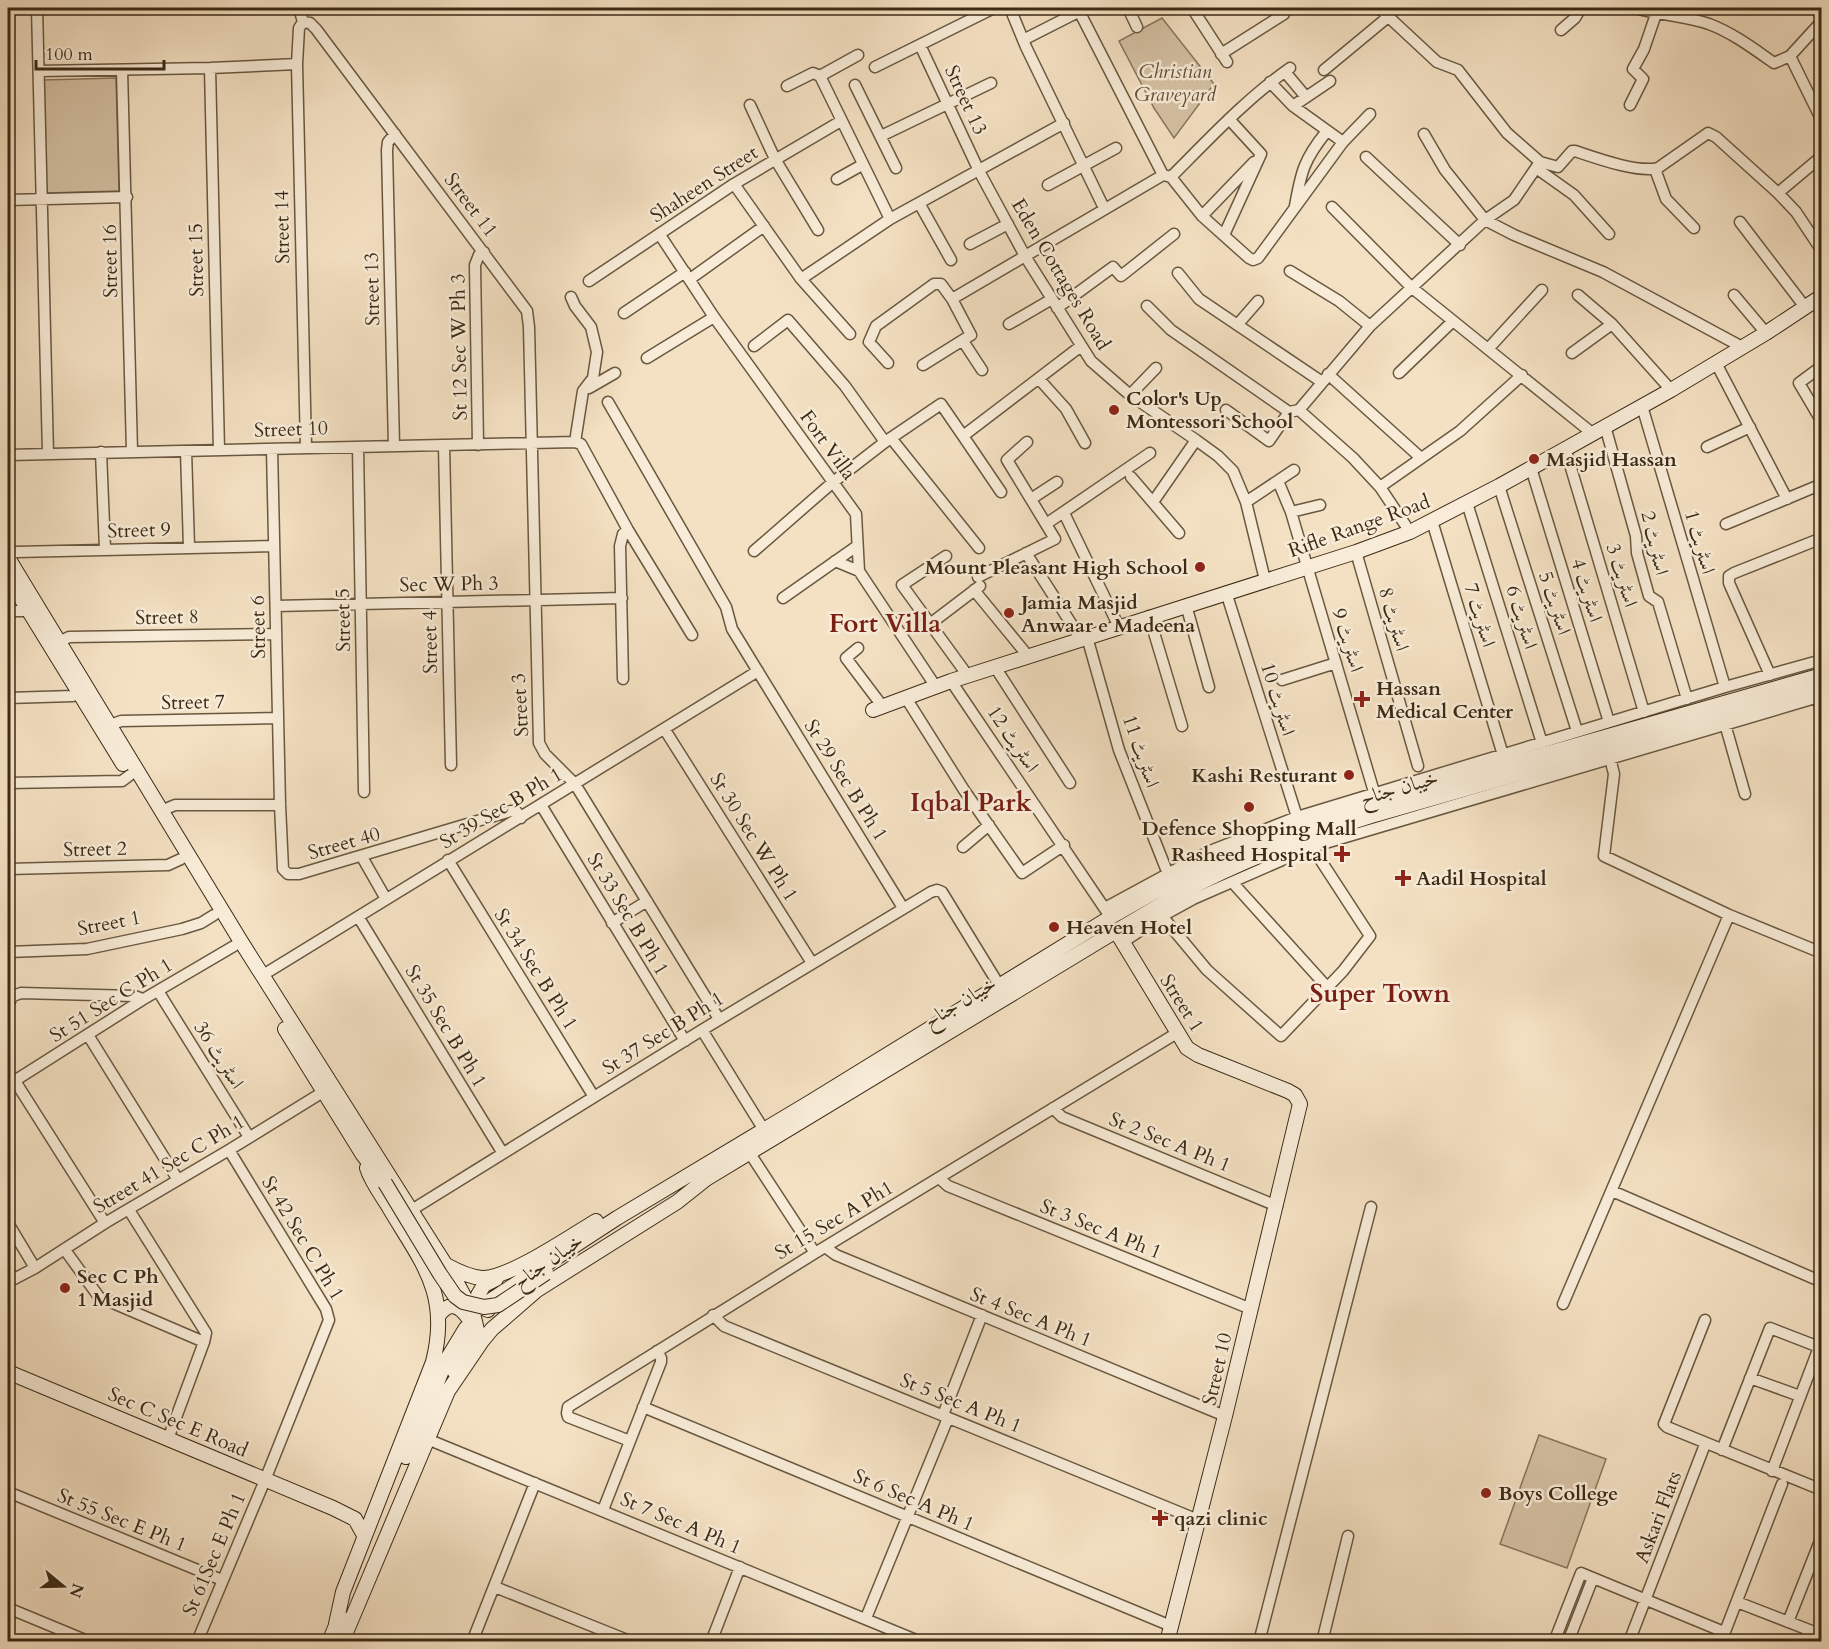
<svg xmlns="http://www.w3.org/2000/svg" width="1829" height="1649" font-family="Cardo,Amiri,serif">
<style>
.green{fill:#d5c2a5;stroke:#88765d;stroke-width:1.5}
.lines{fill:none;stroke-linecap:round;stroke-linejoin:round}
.street-casing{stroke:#695840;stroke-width:13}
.secondary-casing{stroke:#3b2a15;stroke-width:16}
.street{stroke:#f8ecd8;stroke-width:10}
.secondary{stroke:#f8ecd8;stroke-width:14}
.secondary-bridge-casing{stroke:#3b2a15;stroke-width:16;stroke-linecap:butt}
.secondary-bridge{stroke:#f8ecd8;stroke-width:14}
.poi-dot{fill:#8f2418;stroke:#f8ecd8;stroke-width:2}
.labels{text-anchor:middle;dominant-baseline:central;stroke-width:5;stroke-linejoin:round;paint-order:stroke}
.park-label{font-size:20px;font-style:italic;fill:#625039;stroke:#f8ecd8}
.street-label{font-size:20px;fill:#3b2a15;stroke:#f8ecd8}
.poi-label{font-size:20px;font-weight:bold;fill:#3b2a15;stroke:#f8ecd8;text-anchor:start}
.district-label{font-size:26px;font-weight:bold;fill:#7a1f14;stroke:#f8ecd8}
</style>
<rect width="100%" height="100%" fill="#f4e1c3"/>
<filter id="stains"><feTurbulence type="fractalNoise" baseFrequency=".00333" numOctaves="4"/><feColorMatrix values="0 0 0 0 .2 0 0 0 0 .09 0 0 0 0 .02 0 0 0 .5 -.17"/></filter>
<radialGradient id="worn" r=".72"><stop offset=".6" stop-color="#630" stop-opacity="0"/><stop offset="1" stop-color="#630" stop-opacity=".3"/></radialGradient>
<path class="green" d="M1162 18 1214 84 1174 138 1154 108 1119 41Z
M116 78 119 191 46 193 43 80Z
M1539 1435 1606 1459 1567 1568 1500 1544Z"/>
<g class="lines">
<defs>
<path id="street" d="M37 8 48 454
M299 8 303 22 299 28 297 64 306 447
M1010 8 1026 47 1104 208
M1128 8 1137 27
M1192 8 1227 62
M1379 8 1437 62 1458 70 1507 133 1540 162 1558 167 1572 151H1575C1596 158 1637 173 1658 168L1708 133 1716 137 1778 193 1796 212 1822 251
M1635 8C1659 15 1686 16 1709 24 1733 33 1754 49 1774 63L1790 56 1822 21
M1079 11 1163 175
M303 22 310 23 316 29 527 311 529 327 539 743 545 754 575 784 719 1019
M1561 30 1575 18 1581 8
M1023 40 1086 8
M920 45 979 171 1025 256 1091 361 1130 395 1196 440 1218 456 1233 471 1246 502 1265 580
M1221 54 1284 14
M858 55 820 76 890 219
M1790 56 1822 121
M875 67 994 8
M210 68 219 450
M122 70 132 451
M1324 70 1388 17
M39 71 210 68 297 64
M1285 72 1306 97
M1270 82 1293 106 1343 142
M855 85 896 168
M787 86 813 73 820 76
M750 105 775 159 818 230
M1630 105 1643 79 1633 69 1644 49 1656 14
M1293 106 1330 81
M1424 134 1445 170 1485 220 1514 235 1603 272 1742 347
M881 136 991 83
M1366 157 1460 245
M1536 168 1574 195 1609 234
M1655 169 1666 199 1694 228
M1171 177C1209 139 1246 99 1290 68
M837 179 862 165
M734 184 801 279 850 334
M1048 185 1116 148
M1778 193 1822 156
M8 200 127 197
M919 203 951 260
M1295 206C1301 172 1304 159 1327 131
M1332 207 1411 287 1592 433
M1202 216 1254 162
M1740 222 1805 307
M660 235 714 317 856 514 859 571 936 687
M1224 235 1261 154 1229 119
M970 244 1008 224
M1290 271 1339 301 1370 326
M1178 273 1199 299 1322 382
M690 279 764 226
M801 279 890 219 1064 123
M589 281 734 184 841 121
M1578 295 1612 324 1671 390
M1734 295 1766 333
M571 297 575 306 591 327 597 352 593 378 583 391 575 442
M1147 306 1171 330 1289 412 1299 410 1370 326 1485 220 1514 200 1540 162
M1057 308 1113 267 1121 276 1174 234
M624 313 685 272
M1009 324 1052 299
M1238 324 1258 301
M963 341 982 370
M754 346 788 320 845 386 885 442
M1488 349 1542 290
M1572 353 1612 324
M647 358 714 317
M888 363 869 342 876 326 934 284H941L952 299 1163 175 1171 177 1202 216 1249 258 1253 260 1258 258 1343 142 1370 114
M1716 363 1787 499
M923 365 971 335 952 299
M1822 366 1799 383 1822 422
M1399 373 1453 321
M1328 374 1421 458
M1039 379 1066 409 1085 443
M589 388 615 373
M1130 395 1156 368
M608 402 726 607 732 629 903 908
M1642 406 1725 687
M1226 410 1269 441 1289 412
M1299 410 1353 458 1380 487 1410 532
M1605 426 1636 536 1637 553 1649 596 1658 602 1687 699
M963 436 1001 492
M891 438 979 548
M575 442 581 444 628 530 692 635
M444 445 451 765
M478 445 475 265 479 255 484 252
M394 446 387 150 388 142 395 134
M358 447 364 792
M1707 447 1750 427
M1565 448 1644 712
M272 449 280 805 283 869 288 874H299L511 811H516L521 818
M186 451 189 547
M101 452 105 549
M8 455 575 442
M1531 468 1609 722
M1131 477 1179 533
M1278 481 1291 512 1374 792
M1499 486 1577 731
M1380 487 1460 431 1522 375
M1031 499 1057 482
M1153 502 1196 440
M1246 502 1294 470
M1467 503 1542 743
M1291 512 1320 505
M1064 513 1119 627
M1432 521 1503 755
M1046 524 1150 453
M1726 524 1822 484
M754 551 832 483 885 442 941 404 963 436 1081 346
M1356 552 1418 766
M1026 553 1081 639
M8 556 16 552 273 546
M946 556 902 585 968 676
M835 561 859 571
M978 577 1055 539 1007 460 1027 442
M974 590 1028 656
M1226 592 1297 817
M783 598 857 546
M1186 605 1209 687
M276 606 622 598
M8 611H28
M1149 616 1182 726
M930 624 980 586
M1087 637 1119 750 1168 874
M59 642 69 637 276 634
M858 648 846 658 883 707
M995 667 1070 783
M1770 675 1729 583V576L1734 573 1822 538
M623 679 620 546 623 534 628 530
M1282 680 1336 663
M951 681 1107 912
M1817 697 1822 712
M8 698 73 696 78 693
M906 698 964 790 1022 873 1064 845
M1725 724 1745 794
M110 725 121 721 278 718
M665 730 812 963
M1610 758 1614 774 1604 856 1729 915 1822 953
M8 783 122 781 130 775
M541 805 685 1041
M161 811 175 805H280
M963 847 989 825
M362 857 386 899
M448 860 594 1097
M8 869 168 865 181 859
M1232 882 1327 987
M1105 908 1210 851 1297 817 1725 687 1822 660
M1162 916 1207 970 1281 1036 1343 971 1370 936 1312 847
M359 918 502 1152
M612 923 647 901
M1123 942 1162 916 1193 899 1312 847 1822 696
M8 952 87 949 182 929 201 923 214 915
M263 975 758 671
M158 991 249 1137
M8 1004 13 996 21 993 134 996 140 998 142 1000
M702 1030 764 1130
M88 1035 178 1180
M15 1081 105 1223
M8 1085 142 1000 234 946
M1053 1108 1062 1117 1277 1206
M749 1152 815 1253
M939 1178 948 1186 1251 1309
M1612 1191 1822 1282
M129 1210 206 1333 204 1342 168 1439
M410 1211 702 1030 931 892 937 890 942 892 999 985
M8 1223 35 1268
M825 1247 836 1255 1225 1416
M65 1250 99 1297 204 1342
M8 1278 14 1279 35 1268 105 1223 229 1150 323 1092
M1563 1304 1729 915
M713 1315 724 1326 1198 1520
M1705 1320 1664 1424 1667 1427 1822 1490
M1750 1378 1800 1396
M643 1407 1171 1626
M943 1415 982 1315
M427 1439 921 1642
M630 1441 568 1417 567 1413 568 1407 815 1253 1177 1033
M1722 1450 1770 1328 1819 1347
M1772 1471 1821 1342
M8 1492 222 1580
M603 1510 661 1362V1358L657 1351
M495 1587 632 1642
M1737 1602 1822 1635
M8 1608 90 1642
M866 1618 948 1418
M1788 1622 1822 1536
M197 1642 265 1480 329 1320 326 1309 229 1150
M472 1642 535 1483
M711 1642 740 1567
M1259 1642 1371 1207
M1322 1642 1348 1536
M1554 1642 1581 1573 1724 1632
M1568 1642 1593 1578
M1629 1642 1704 1447
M1721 1642 1782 1484
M1805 1642 1809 1630"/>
<path id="secondary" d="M8 558 240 940 457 1283 473 1313 477 1330 464 1348 454 1371
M8 577 123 764
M873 710 951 681 1356 552 1410 532 1499 486 1671 390 1766 333 1822 296
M1116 931 1187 1048 1198 1055 1288 1091 1295 1095 1300 1104 1225 1416 1167 1642
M285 1029 363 1155 378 1174
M446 1265C457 1271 469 1277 482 1278 508 1279 571 1236 596 1221
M485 1304 617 1218 812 1101 1111 917 1167 885 1214 862 1311 821 1822 675
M488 1310 479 1306 478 1295 484 1285 496 1279
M439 1315C450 1300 460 1306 469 1319
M8 1372 333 1508 355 1519 364 1535
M406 1457 446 1361 466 1328
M336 1624 343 1592 433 1362C451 1291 420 1261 387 1204 380 1193 371 1181 367 1168
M329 1642 340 1616
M342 1642 448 1391 482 1341 492 1329 537 1290 677 1202 706 1179 1116 931C1137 919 1158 906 1179 894 1240 861 1306 836 1371 816L1822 687"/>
</defs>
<use href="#street" class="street-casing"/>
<use href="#secondary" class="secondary-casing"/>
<use href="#street" class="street"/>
<use href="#secondary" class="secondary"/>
<defs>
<path id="secondary-bridge" d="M385 1183 440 1274 455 1296 463 1302 484 1307 498 1305 546 1273"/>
</defs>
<use href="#secondary-bridge" class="secondary-bridge-casing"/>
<use href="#secondary-bridge" class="secondary-bridge"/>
</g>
<g class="poi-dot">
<circle cx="1114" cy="410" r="6"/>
<circle cx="1534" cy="459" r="6"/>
<circle cx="1200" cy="567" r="6"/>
<circle cx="1009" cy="613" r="6"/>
<path d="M1359 690h6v6h6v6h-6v6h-6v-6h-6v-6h6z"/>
<circle cx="1349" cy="775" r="6"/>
<circle cx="1249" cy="807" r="6"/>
<path d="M1339 845h6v6h6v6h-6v6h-6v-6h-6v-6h6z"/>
<path d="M1400 869h6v6h6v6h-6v6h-6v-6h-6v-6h6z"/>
<circle cx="1054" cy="927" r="6"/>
<circle cx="65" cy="1288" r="6"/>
<circle cx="1486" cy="1493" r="6"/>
<path d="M1157 1509h6v6h6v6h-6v6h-6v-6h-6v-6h6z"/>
</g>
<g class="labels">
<g class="park-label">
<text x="1175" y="71">Christian<tspan x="1175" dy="23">Graveyard</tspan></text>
</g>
<g class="street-label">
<text transform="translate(966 100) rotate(65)">Street 13</text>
<text transform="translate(704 184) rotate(-33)">Shaheen Street</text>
<text transform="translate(471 205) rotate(53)">Street 11</text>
<text transform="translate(282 227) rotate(-91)">Street 14</text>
<text transform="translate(196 260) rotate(-91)">Street 15</text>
<text transform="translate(110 261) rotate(-91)">Street 16</text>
<text transform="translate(1061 274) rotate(59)">Eden Cottages Road</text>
<text transform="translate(372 289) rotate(-91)">Street 13</text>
<text transform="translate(459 347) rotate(-91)">St 12 Sec W Ph 3</text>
<text transform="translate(291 429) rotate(-2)">Street 10</text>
<text transform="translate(828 445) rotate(54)">Fort Villa</text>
<text transform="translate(1359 526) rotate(-20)">Rifle Range Road</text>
<text transform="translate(139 530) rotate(-2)">Street 9</text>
<text transform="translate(1700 542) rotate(74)">اسٹریٹ 1</text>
<text transform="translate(1655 543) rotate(77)">اسٹریٹ 2</text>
<text transform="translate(1622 575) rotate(73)">اسٹریٹ 3</text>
<text transform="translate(449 584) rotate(-1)">Sec W Ph 3</text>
<text transform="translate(1587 590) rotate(73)">اسٹریٹ 4</text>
<text transform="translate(1555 603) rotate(72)">اسٹریٹ 5</text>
<text transform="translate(1480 615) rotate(73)">اسٹریٹ 7</text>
<text transform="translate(167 617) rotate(-1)">Street 8</text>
<text transform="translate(1522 617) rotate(73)">اسٹریٹ 6</text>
<text transform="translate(1394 619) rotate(74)">اسٹریٹ 8</text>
<text transform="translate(343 620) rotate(-91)">Street 5</text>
<text transform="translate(258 627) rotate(-91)">Street 6</text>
<text transform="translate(1348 640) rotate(73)">اسٹریٹ 9</text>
<text transform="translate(430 642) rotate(-91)">Street 4</text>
<text transform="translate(1278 699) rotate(73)">اسٹریٹ 10</text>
<text transform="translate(193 702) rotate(-1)">Street 7</text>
<text transform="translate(520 705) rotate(-93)">Street 3</text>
<text transform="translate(1013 739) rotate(56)">اسٹریٹ 12</text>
<text transform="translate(1141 751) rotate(71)">اسٹریٹ 11</text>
<text transform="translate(846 780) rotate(58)">St 29 Sec B Ph 1</text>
<text transform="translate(1399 788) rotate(-16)">خیبان جناح</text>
<text transform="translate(501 808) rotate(-31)">St 39 Sec B Ph 1</text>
<text transform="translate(754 837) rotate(58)">St 30 Sec W Ph 1</text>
<text transform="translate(344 843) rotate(-16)">Street 40</text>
<text transform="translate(95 849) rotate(-1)">Street 2</text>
<text transform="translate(628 914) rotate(59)">St 33 Sec B Ph 1</text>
<text transform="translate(109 923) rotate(-11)">Street 1</text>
<text transform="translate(536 969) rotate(58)">St 34 Sec B Ph 1</text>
<text transform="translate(111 1000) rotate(-32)">St 51 Sec C Ph 1</text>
<text transform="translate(960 1002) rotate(-31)">خیبان جناح</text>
<text transform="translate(1182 1003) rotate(58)">Street 1</text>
<text transform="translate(446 1026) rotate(59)">St 35 Sec B Ph 1</text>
<text transform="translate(663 1033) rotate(-32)">St 37 Sec B Ph 1</text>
<text transform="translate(219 1055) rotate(58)">اسٹریٹ 36</text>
<text transform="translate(1170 1142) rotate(22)">St 2 Sec A Ph 1</text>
<text transform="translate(169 1164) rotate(-31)">Street 41 Sec C Ph 1</text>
<text transform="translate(834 1220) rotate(-31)">St 15 Sec A Ph1</text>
<text transform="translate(1101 1229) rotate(22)">St 3 Sec A Ph 1</text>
<text transform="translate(303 1238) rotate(59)">St 42 Sec C Ph 1</text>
<text transform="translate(548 1261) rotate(-35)">خیبان جناح</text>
<text transform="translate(1031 1317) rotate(22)">St 4 Sec A Ph 1</text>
<text transform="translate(1217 1369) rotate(-77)">Street 10</text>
<text transform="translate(961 1403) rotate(22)">St 5 Sec A Ph 1</text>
<text transform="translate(178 1422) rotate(23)">Sec C Sec E Road</text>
<text transform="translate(914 1500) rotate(23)">St 6 Sec A Ph 1</text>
<text transform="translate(1658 1517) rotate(-69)">Askari Flats</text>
<text transform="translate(122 1520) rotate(22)">St 55 Sec E Ph 1</text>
<text transform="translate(681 1523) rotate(23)">St 7 Sec A Ph 1</text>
<text transform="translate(214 1554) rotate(-67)">St 61Sec E Ph 1</text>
</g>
<g class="poi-label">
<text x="1126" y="398">Color's Up<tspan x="1126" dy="23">Montessori School</tspan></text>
<text x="1546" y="459">Masjid Hassan</text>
<text x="1188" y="567" text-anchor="end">Mount Pleasant High School</text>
<text x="1021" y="602">Jamia Masjid<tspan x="1021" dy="23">Anwaar e Madeena</tspan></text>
<text x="1376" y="688">Hassan<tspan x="1376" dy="23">Medical Center</tspan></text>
<text x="1337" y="775" text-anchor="end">Kashi Resturant</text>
<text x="1249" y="828" text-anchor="middle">Defence Shopping Mall</text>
<text x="1328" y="854" text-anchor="end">Rasheed Hospital</text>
<text x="1416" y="878">Aadil Hospital</text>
<text x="1066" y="927">Heaven Hotel</text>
<text x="77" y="1276">Sec C Ph<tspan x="77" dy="23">1 Masjid</tspan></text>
<text x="1498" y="1493">Boys College</text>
<text x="1174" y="1518">qazi clinic</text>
</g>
<g class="district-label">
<text x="885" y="623">Fort Villa</text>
<text x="971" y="802">Iqbal Park</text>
<text x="1380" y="993">Super Town</text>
</g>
</g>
<rect width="1829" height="1649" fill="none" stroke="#f4e1c3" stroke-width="30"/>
<rect x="9" y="9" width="1811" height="1631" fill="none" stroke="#3b2a15" stroke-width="3"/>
<rect x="15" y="15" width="1799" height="1619" fill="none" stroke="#3b2a15" stroke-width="1.5"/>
<g transform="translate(63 1586) rotate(109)" stroke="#f8ecd8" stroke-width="4.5" paint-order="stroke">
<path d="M0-4.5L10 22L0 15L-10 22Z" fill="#3b2a15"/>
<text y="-9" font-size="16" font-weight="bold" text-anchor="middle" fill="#3b2a15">N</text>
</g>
<path d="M36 60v9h128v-9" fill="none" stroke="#3b2a15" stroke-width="3"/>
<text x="45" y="60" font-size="18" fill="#3b2a15" stroke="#f8ecd8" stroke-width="4.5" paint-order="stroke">100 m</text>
<rect width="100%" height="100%" filter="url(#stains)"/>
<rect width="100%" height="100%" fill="url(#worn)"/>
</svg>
